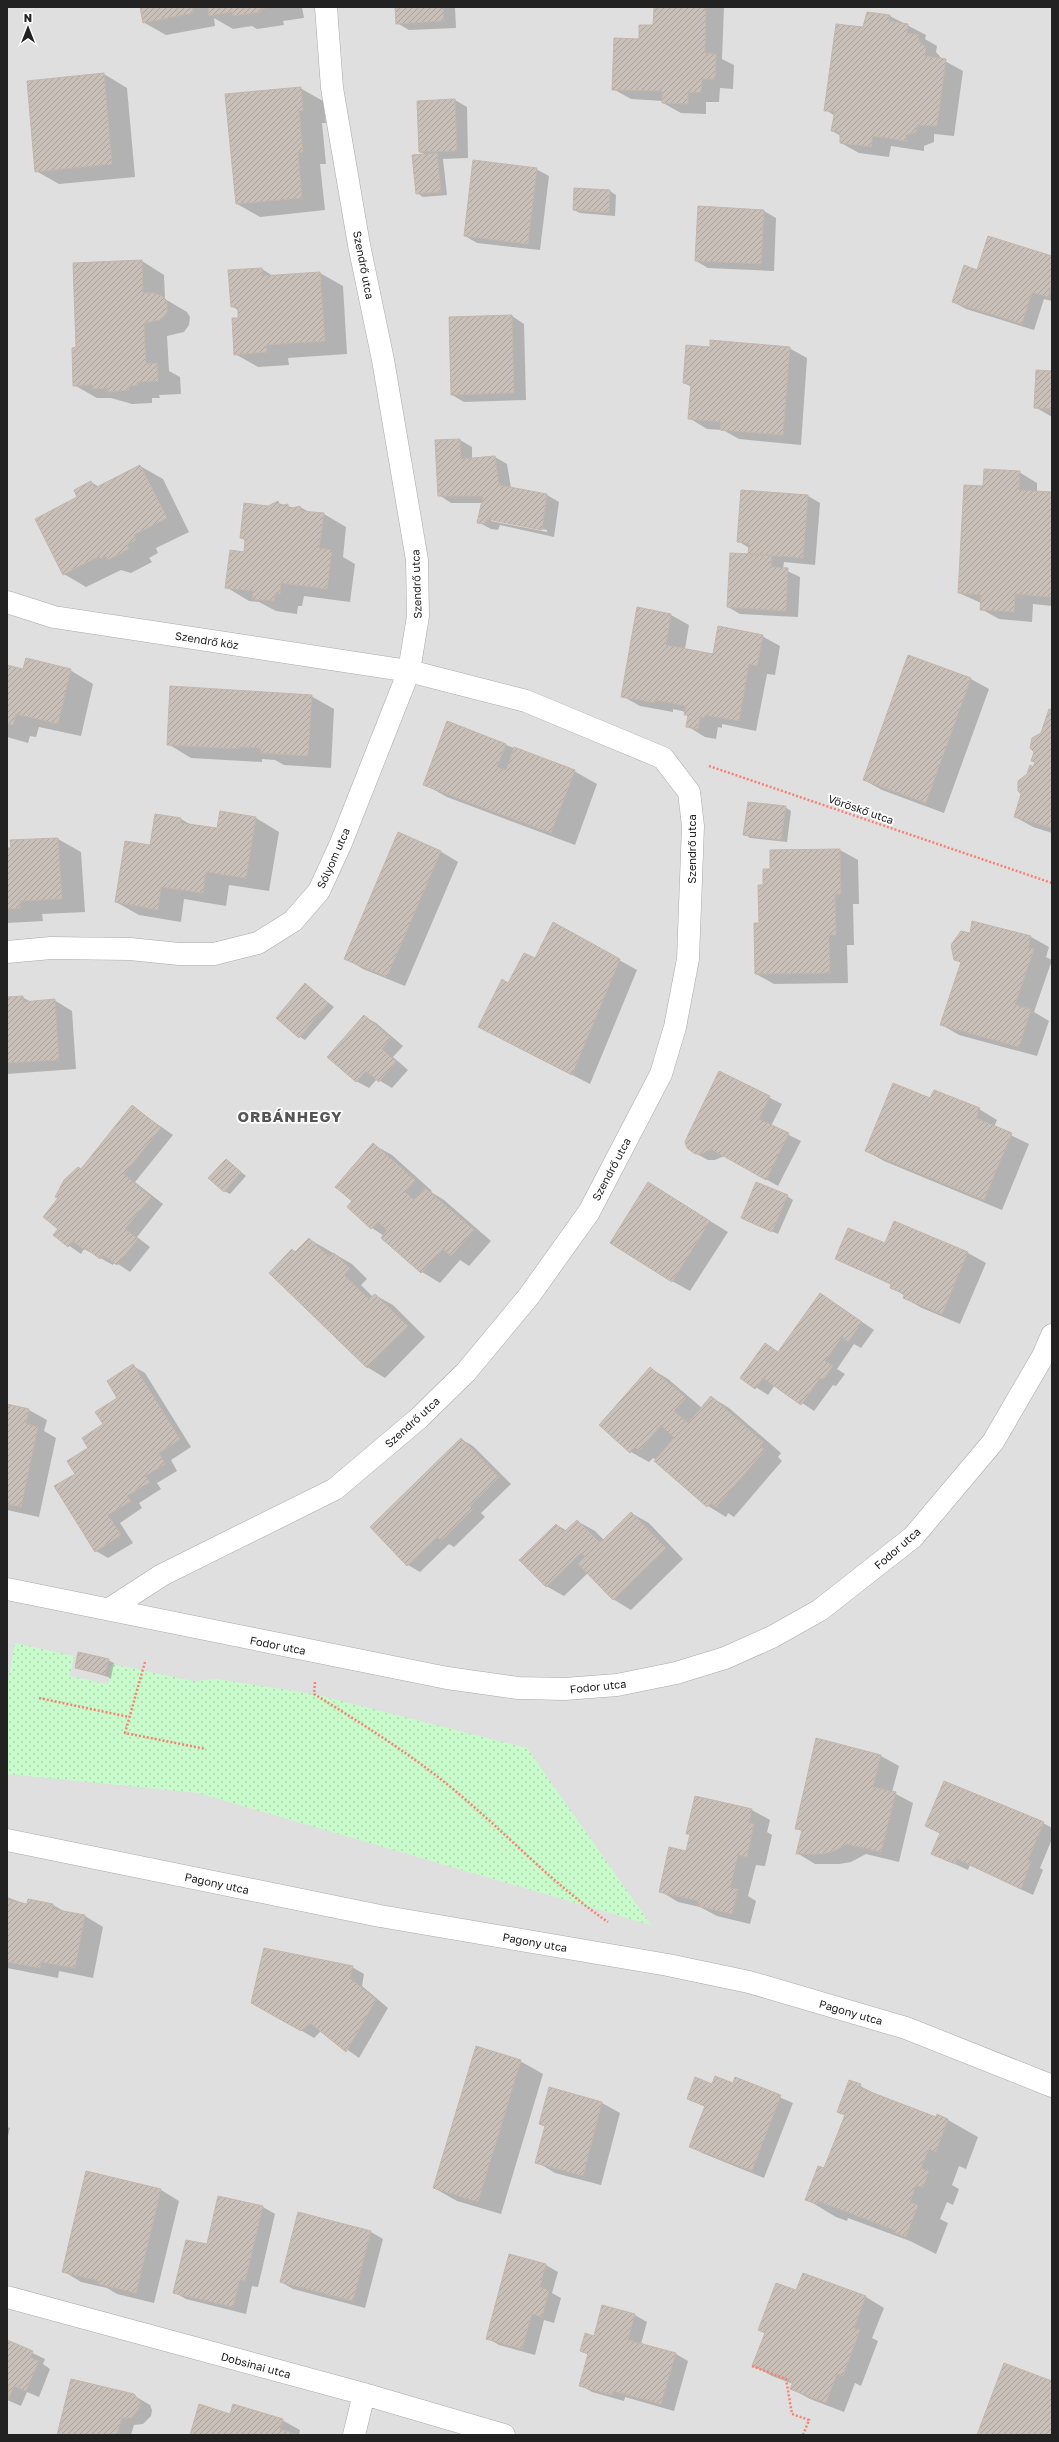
<svg xmlns="http://www.w3.org/2000/svg" width="1059" height="2442" font-family="'Golos Text',sans-serif">
<style>
.residential{fill:#e0dfdf}
.park{fill:url(#park-dots)}
.shadow{fill:#0003;fill-rule:evenodd}
.building{fill:url(#building-hatch);stroke:#c4b6ab}
.lines{fill:none;stroke-linecap:round;stroke-linejoin:round}
.minor-casing{stroke:#a9a9a9;stroke-width:23}
.path{stroke:#fa8072;stroke-width:2.5;stroke-dasharray:2 2;stroke-linecap:butt}
.minor{stroke:#fff;stroke-width:22}
.labels{text-anchor:middle;dominant-baseline:central;stroke-width:3.5;stroke-linejoin:round;paint-order:stroke}
.street-label{font-size:11px;fill:#222;stroke:#fff}
.district-label{font-size:15px;font-weight:bold;letter-spacing:1px;fill:#555;stroke:#fff}
</style>
<defs>
<pattern id="park-dots" width="8" height="8" patternUnits="userSpaceOnUse"><rect width="8" height="8" fill="#c8facc"/><path d="M2 2h.1M6 6h.1" fill="none" stroke="#acd6af" stroke-width="1.8" stroke-linecap="round"/></pattern>
<pattern id="building-hatch" width="6" height="6" patternUnits="userSpaceOnUse"><rect width="6" height="6" fill="#c7bfb8"/><path d="M-1 1l2-2M0 6l6-6M5 7l2-2" fill="none" stroke="#aba49e"/></pattern>
</defs>
<rect width="100%" height="100%" fill="#f2efe9"/>
<path class="residential" d="M7 7H1052V2435H7Z"/>
<path class="park" d="M15 1643 74 1656 70 1676 108 1684 112 1664 193 1681 217 1679 314 1694 527 1748 651 1925 198 1793 7 1774V1686Z"/>
<path class="shadow" d="M141 7H302L304 18 283 21 284 25 257 29 252 26 233 29 214 18 215 26 166 35 143 22Z
M396 7H455L456 28 409 30 397 23Z
M655 7H724L722 59 734 65 733 89 720 88 719 102H706V114L681 113 663 103V101L631 99 613 89 640 40 654 26Z
M890 16 926 35 925 39 937 46 936 52 943 60 963 71 954 136 934 134V142L924 146V151L891 146 889 157 859 153 841 143V136L832 131 835 116 826 110 864 28Z
M104 74 127 88 135 177 59 184 36 171Z
M300 88 323 101 326 123H322L326 164H320L325 210 260 217 237 204Z
M455 100 467 107 468 158 443 159 447 195 423 197 417 193 426 155 420 152Z
M536 169 549 176 540 250 477 243 465 236Z
M575 189 610 191 616 195 615 216 580 213 574 210Z
M699 207 764 211 776 218 774 271 708 268 696 261Z
M1052 257V301L1044 299 1034 330 966 309 953 302 978 271Z
M142 261 164 275 165 299 187 312 190 317 189 325 184 332 167 336 169 371 180 377 181 394 159 395 160 398H152V403L132 404 111 398H97L74 385 77 348Z
M262 269 273 276 320 273 343 286 347 354 288 358 289 365 258 367 235 354 239 311 232 306Z
M512 316 524 324 526 400 464 402 452 395Z
M711 348H789L807 358 801 445 739 439 723 430 707 429 689 418 692 387 684 383Z
M1052 372V417L1035 407Z
M460 440 472 447V459L495 457 507 464 511 488 547 495 559 502 554 537 500 525 498 530 491 529 478 522 482 503H451L439 495ZM491 519 547 530V532L491 521Z
M140 466 163 479 189 532 156 548 158 553 149 558 152 562 131 573 121 570 86 587 64 574 79 497 91 482 99 487Z
M1019 472 1037 483V492L1052 493V606L1033 604 1032 622 999 619 981 609V603L959 593 984 487Z
M808 496 820 503 815 565 784 562 783 569 800 577 798 617 740 614 728 607 749 555V548L738 541Z
M278 503 294 508 300 507 309 512 324 514 346 527 343 557 355 564 350 602 304 596 302 606H298L297 614 276 611 259 602 249 601 226 587 245 553 246 541 241 538 268 507Z
M638 608 671 615 689 625 685 649 714 655 762 636 780 646 775 675 767 674 756 731 722 724V728L718 727 716 739 705 737 687 726 689 716 685 714 686 712 673 709V712L640 706 622 696Z
M7 666 24 671 70 670 93 684 81 736 39 727 36 737 30 736 28 743 7 737Z
M971 679 989 689 944 813 882 790 864 780Z
M311 696 334 709 331 768 284 765 275 760 262 759V762L191 758 168 744Z
M1052 711V833L1033 827 1015 817 1036 763 1032 761Z
M506 745 574 771 597 784 575 845 447 797 424 784Z
M785 807 791 811 787 842 750 838 744 834Z
M156 815 181 819 193 826 217 829 256 818 279 832 269 891 229 885 226 906 184 899 181 922 139 915 116 902 151 846Z
M58 839 81 852 85 912 42 914 43 921 7 923V849Z
M840 850 858 860 859 904H853L854 945H847L848 983 774 984 756 974 760 924 771 870Z
M440 851 458 862 405 986 363 969 345 958Z
M971 934 1031 937 1049 947 1046 957 1052 960 1034 1012 1049 1021 1037 1056 959 1035 942 1025 962 963 955 959Z
M536 959 619 960 637 970 590 1084 479 1027 509 984Z
M306 985 334 1007 305 1040 300 1037Z
M22 997 31 1002 54 1000 72 1011 76 1069 7 1074V998Z
M364 1016 376 1023 403 1046 393 1057 408 1070 392 1088 377 1079 369 1088 356 1081Z
M719 1072 782 1104 771 1126 801 1141 778 1186 724 1156 715 1160H708L695 1153Z
M931 1099 979 1109 997 1120 994 1127 1029 1144 1002 1210 884 1161 866 1151Z
M133 1107 173 1135 135 1182 163 1204 137 1237 150 1247 130 1272 115 1262 113 1265 84 1249 81 1254 54 1235 59 1229 82 1170Z
M374 1145 392 1155 432 1191 431 1192 444 1200 491 1241 469 1266 460 1260 440 1283 422 1272 382 1238 384 1236 372 1228 348 1207 354 1201Z
M226 1160 246 1176 230 1194 224 1191Z
M666 1194 728 1232 690 1291 672 1281Z
M787 1196 793 1200 778 1234 748 1221Z
M894 1222 968 1253 986 1263 960 1324 922 1308 904 1298 905 1296 891 1287 892 1285 836 1259 885 1244Z
M309 1239 352 1264 367 1279 361 1285 373 1297 375 1295 393 1305 425 1337 385 1378 367 1367 296 1253Z
M821 1294 874 1330 861 1348 854 1344 837 1369 845 1374 836 1386 833 1385 814 1411 775 1385 768 1395 742 1378 779 1353Z
M133 1366 145 1373 191 1447 171 1460 177 1471 157 1483 161 1489 139 1503 142 1508 120 1523 133 1543 108 1558 96 1551 76 1474 119 1399Z
M650 1368 668 1379 702 1408 711 1397 729 1408 781 1453 778 1457 782 1461 734 1517 728 1513 726 1517 708 1506 656 1460 653 1458 649 1462 631 1452Z
M7 1405 29 1410 47 1420 44 1431 56 1438 39 1517 7 1510Z
M461 1439 473 1446 511 1484 481 1513 485 1517 454 1547 449 1544 420 1572 408 1565Z
M631 1513 649 1523 683 1559 631 1610 613 1599 588 1573 564 1596 546 1586 557 1525 567 1531 577 1521 595 1531 604 1540Z
M108 1660 114 1663 111 1678 76 1667Z
M881 1756 899 1766 892 1792 913 1803 899 1862 866 1854 851 1862 839 1864H815L797 1853 803 1832 797 1828Z
M752 1810 770 1820 767 1832 772 1835 765 1866 756 1865 748 1896 756 1901 750 1924 717 1916 700 1907 678 1902 660 1891 686 1852 691 1835 687 1833Z
M1043 1823 1052 1828V1839L1040 1868 1043 1870 1033 1895 970 1865 968 1870 933 1854 941 1834 926 1825Z
M7 1897 28 1905H53L67 1913 85 1916 103 1927 93 1978 59 1971 58 1978 7 1968Z
M352 1967 364 1974 362 1986 388 2008 359 2058 321 2031 314 2038 253 2002Z
M520 2061 543 2074 501 2214 457 2201 434 2188Z
M735 2078 793 2103 764 2178 702 2153 690 2146 705 2107 688 2098 712 2085 733 2084Z
M850 2081 886 2099 936 2118 938 2115 948 2120 978 2137 966 2169 959 2166 952 2185 959 2189 953 2205 947 2202 940 2219 948 2223 936 2254 910 2241 848 2218 847 2221 836 2217 806 2199 825 2170 845 2115 838 2111Z
M549 2089 602 2103 620 2113 601 2185 555 2173 537 2162 546 2127 540 2124Z
M7 2127 10 2128 7 2140Z
M161 2190 179 2201 154 2303 117 2294 107 2288 81 2282 63 2271Z
M263 2207 275 2214 258 2287 252 2286 246 2314 186 2299 174 2292 208 2246Z
M371 2232 383 2239 365 2308 293 2289 281 2282Z
M546 2265 558 2272 552 2293 561 2298 554 2323 544 2320 535 2355 499 2345 487 2338Z
M803 2274 866 2297 884 2308 872 2338 878 2341 861 2386 855 2383 844 2412 810 2399 792 2389 793 2384 772 2376 754 2366 766 2334 759 2330 797 2292Z
M603 2306 635 2315 647 2322 641 2344 676 2354 688 2361 674 2411 625 2397 624 2401 592 2392 580 2385 589 2355 581 2351 594 2337Z
M7 2341 45 2359 43 2364 50 2369 39 2397 27 2392 21 2406 7 2400Z
M133 2395 150 2405 152 2410 151 2416 143 2424 134 2425 131 2435H58Z
M231 2415 282 2420 300 2430 299 2435H191Z"/>
<path class="building" d="M140 7H192L193 13 143 23Z
M208 7H270L261 9V12L233 16V12L209 16Z
M395 7H443L444 21 396 24Z
M654 7H706L705 53 716 54 715 79H702L701 93 688 92V104L662 103V91L612 90 614 38 639 39V25H653Z
M867 12 890 15 889 21 908 24 907 33 919 35 918 41 926 47 925 56 946 59 937 126 917 125 916 132 906 135V141L873 136 871 147 840 143V132L831 131 835 111H824L836 24 863 27Z
M104 73 112 164 35 172 27 81Z
M301 87 303 111H299L303 152H298L302 198 236 204 225 94Z
M455 99 457 151 419 152 417 101Z
M437 153 441 192 416 194 412 155Z
M473 160 537 168 528 244 464 236Z
M574 188 610 190 609 213 573 210Z
M698 206 764 210 761 264 695 261Z
M988 236 1052 256V283L1048 297 1032 292 1022 324 952 302 964 265 977 270Z
M142 260 143 293H154L164 297 167 303V312L161 320 144 323 146 364 157 363 158 381 137 382V385L129 386V390L108 392V388L93 389V385L73 386 72 348 76 347 73 263Z
M262 268V276L320 272 325 341 266 345 267 352 234 355 232 318H238V307H231L228 270Z
M512 315 514 393 451 395 449 317Z
M710 340 790 347 783 435 720 430 721 422 688 419 691 384 683 383 686 345 710 347Z
M1036 370 1052 371V409L1034 408Z
M460 439 461 459 495 456 499 485 547 494 542 530 487 519 486 524 477 523 483 496H438L435 440Z
M140 465 167 518 134 535 136 540 127 544 129 549 108 560 106 556 100 559 99 556 63 575 35 519 77 497 74 490 91 481 95 488Z
M984 469 1020 471 1019 490 1052 492V597L1015 594 1014 612 980 610 981 595 958 593 964 485 983 486Z
M741 490 808 495 803 558 748 554 749 543 737 542Z
M278 501 280 506 288 504V509L300 506 301 511 324 513 319 548 332 550 327 589 281 583 280 594 275 593 274 601 252 599 253 591 225 588 230 550 244 552 245 539 240 538 244 503 268 506Z
M730 553 772 555 771 567 788 568 786 611 727 607Z
M637 607 671 614 666 645 713 654 718 626 763 635 757 666 749 664 739 721 705 715 704 718 700 717 698 729 686 727 688 715H684L686 706 655 700V703L621 697Z
M908 655 971 678 926 803 863 780Z
M26 658 71 669 58 724 16 714 13 725 7 723V665L23 669Z
M170 686 312 695 308 756 260 753 261 748 239 747V749L167 745Z
M1049 709 1052 710V828L1014 817 1021 794 1018 791V781L1027 774 1030 765 1033 767 1035 762 1031 761 1034 752 1030 748 1032 738 1041 733Z
M447 721 506 744 497 767 506 770 514 747 575 770 551 833 423 785Z
M748 802 786 806 781 840 743 835Z
M220 811 256 817 246 878 206 872 203 893 161 887 158 910 115 902 125 841 150 845 155 814 181 818V823L217 828Z
M398 832 441 851 387 977 344 959Z
M58 838 62 899 20 901V908L7 909V848H11L10 840Z
M840 849 841 894H835L836 935H829L830 973 755 974 754 923H759L758 885H763V869H770V850Z
M972 921 1031 936 1028 948 1034 949 1015 1005 1031 1009 1019 1047 940 1025 961 962 954 960 951 945 961 931 970 933Z
M553 922 620 959 572 1075 478 1027 502 979 508 983 524 953 535 958Z
M305 983 328 1003 299 1038 276 1018Z
M23 996V1002L55 999 59 1060 7 1063V997Z
M364 1015 391 1038 382 1049 396 1062 379 1082 366 1071 356 1082 327 1057Z
M719 1071 770 1096 759 1119 789 1133 766 1180 711 1149 702 1154H695L687 1148 685 1142 689 1133Z
M893 1083 930 1098 934 1090 980 1108 976 1118 1012 1133 984 1200 865 1151Z
M132 1105 161 1128 124 1174 151 1197 125 1229 138 1239 117 1265 103 1255 100 1259 86 1248 84 1250 73 1241 68 1247 53 1235 58 1229 43 1217 58 1198 55 1197 64 1180 78 1167 81 1169Z
M373 1143 415 1180 405 1192 414 1200 425 1188 474 1230 451 1256 443 1249 421 1273 381 1238 387 1230 378 1222 371 1229 347 1207 352 1201 335 1187Z
M226 1159 241 1172 224 1192 208 1178Z
M648 1182 710 1221 672 1282 610 1243Z
M756 1182 788 1195 772 1232 741 1218Z
M894 1221 968 1252 942 1314 903 1298 905 1294 890 1288 891 1284 835 1259 848 1228 885 1243Z
M309 1238 329 1257 334 1253 350 1268 344 1275 369 1299 375 1294 408 1326 367 1368 269 1273 292 1249 295 1252Z
M820 1293 862 1322 848 1342 842 1337 825 1361 833 1366 823 1380 820 1378 801 1405 763 1378 755 1389 740 1378 765 1343 778 1352Z
M133 1364 180 1439 159 1453 165 1464 145 1476 150 1482 127 1496 131 1501 108 1515 121 1535 95 1552 54 1486 75 1474 67 1461 88 1448 82 1438 103 1424 95 1412 117 1398 107 1381Z
M650 1367 686 1398 674 1411 688 1423 711 1396 763 1442 760 1446 765 1450 716 1507 711 1503 707 1507 654 1461 674 1438 661 1425 639 1451 635 1447 630 1453 599 1425Z
M7 1404 29 1409 26 1424 38 1427 21 1507 7 1504Z
M461 1438 499 1477 470 1506 473 1509 441 1541 437 1537 407 1566 370 1527Z
M631 1512 666 1548 613 1600 578 1564 585 1557 581 1553 546 1587 519 1560 556 1524 564 1532 577 1520 600 1543Z
M78 1652 109 1659 105 1675 75 1668Z
M816 1738 881 1755 873 1787 896 1792 881 1852 847 1844 832 1852 820 1854H796L802 1830 795 1829Z
M944 1781 1044 1822 1028 1860 1031 1862 1021 1889 957 1859 955 1864 931 1854 940 1833 925 1826Z
M695 1796 752 1809 749 1823 754 1824 747 1857 738 1855 730 1888 738 1889 732 1914 698 1906 699 1901 659 1892 669 1847 686 1851 690 1834H686Z
M7 1896 8 1900 27 1904 28 1899 53 1904 52 1909 85 1915 75 1968 41 1962 40 1968 7 1962Z
M264 1948 353 1966 350 1978 376 2000 346 2052 310 2023 301 2031 251 2003Z
M476 2046 521 2060 478 2202 433 2188Z
M715 2076 733 2083 735 2077 781 2095 752 2171 689 2147 705 2106 687 2099 695 2077 712 2084Z
M849 2080 861 2084 860 2088 936 2117 937 2114 948 2119 936 2152 929 2149 921 2168 929 2171 923 2188 916 2185 910 2202 918 2205 906 2237 893 2232 894 2230 818 2201 817 2204 805 2200 818 2166 824 2168 845 2115 837 2112Z
M549 2087 602 2102 583 2176 535 2163 545 2126 539 2124Z
M86 2171 161 2189 136 2293 98 2284 99 2281 62 2272Z
M218 2196 263 2206 245 2281 240 2279 233 2307 173 2293 186 2240 207 2244Z
M298 2212 371 2231 353 2301 280 2282Z
M509 2254 546 2264 540 2287 549 2290 542 2317 532 2314 522 2349 486 2339Z
M803 2273 866 2296 854 2328 860 2330 843 2376 837 2374 826 2403 790 2389 793 2382 752 2366 765 2333 758 2330 776 2283 796 2290Z
M602 2305 635 2314 628 2340 676 2353 661 2404 613 2391 612 2395 579 2386 588 2354 580 2351 585 2333 594 2336Z
M7 2340 33 2351 30 2357 39 2361 26 2391 14 2386 8 2400Z
M1004 2363 1052 2381V2435H977Z
M71 2379 134 2394 140 2402 139 2409 131 2418H122L117 2435H57Z
M199 2404 230 2414 233 2404 283 2419 280 2429 299 2435H190Z"/>
<g class="lines">
<defs>
<path id="minor" d="M7 602 54 617 409 671 526 701 663 758 689 792 693 826 688 959 675 1027 661 1074 589 1212 529 1296 466 1372 419 1418 335 1489 162 1575 111 1608
M7 952 51 948 130 949 179 954H214L258 943 293 921 319 891 341 843 409 671 418 616 417 560 383 360 359 245 332 88 326 7
M7 1589 447 1678 518 1688 565 1689 617 1685 676 1673 725 1658 772 1637 820 1610 913 1537 993 1442 1043 1356 1052 1335
M7 1840 380 1916 668 1965 749 1982 906 2028 1052 2086
M7 2297 364 2394 504 2435
M354 2435 364 2394"/>
</defs>
<use href="#minor" class="minor-casing"/>
<path class="path" d="M709 766 1052 883
M145 1662 125 1733 206 1749
M315 1682 314 1694C364 1725 414 1756 459 1794 509 1836 554 1885 608 1922
M39 1698 129 1717
M752 2366 786 2379 792 2414 809 2420 803 2435"/>
<use href="#minor" class="minor"/>
</g>
<g class="labels">
<g class="street-label">
<text transform="translate(364 265) rotate(79)">Szendrő utca</text>
<text transform="translate(416 584) rotate(-92)">Szendrő utca</text>
<text transform="translate(207 640) rotate(9)">Szendrő köz</text>
<text transform="translate(861 809) rotate(19)">Vöröskő utca</text>
<text transform="translate(691 849) rotate(-90)">Szendrő utca</text>
<text transform="translate(333 858) rotate(-66)">Sólyom utca</text>
<text transform="translate(611 1169) rotate(-62)">Szendrő utca</text>
<text transform="translate(412 1422) rotate(-42)">Szendrő utca</text>
<text transform="translate(897 1548) rotate(-41)">Fodor utca</text>
<text transform="translate(278 1645) rotate(11)">Fodor utca</text>
<text transform="translate(598 1686) rotate(-6)">Fodor utca</text>
<text transform="translate(217 1883) rotate(12)">Pagony utca</text>
<text transform="translate(535 1942) rotate(10)">Pagony utca</text>
<text transform="translate(851 2012) rotate(16)">Pagony utca</text>
<text transform="translate(256 2365) rotate(15)">Dobsinai utca</text>
</g>
<g class="district-label">
<text x="290" y="1116">ORBÁNHEGY</text>
</g>
</g>
<rect width="1059" height="2442" fill="none" stroke="#222222" stroke-width="16"/>
<g transform="translate(28 28)" stroke="#ffffff" stroke-width="3" paint-order="stroke">
<path d="M0-3L7 15L0 10L-7 15Z" fill="#222222"/>
<text y="-6" font-size="11" font-weight="bold" text-anchor="middle" fill="#222222">N</text>
</g>
</svg>
